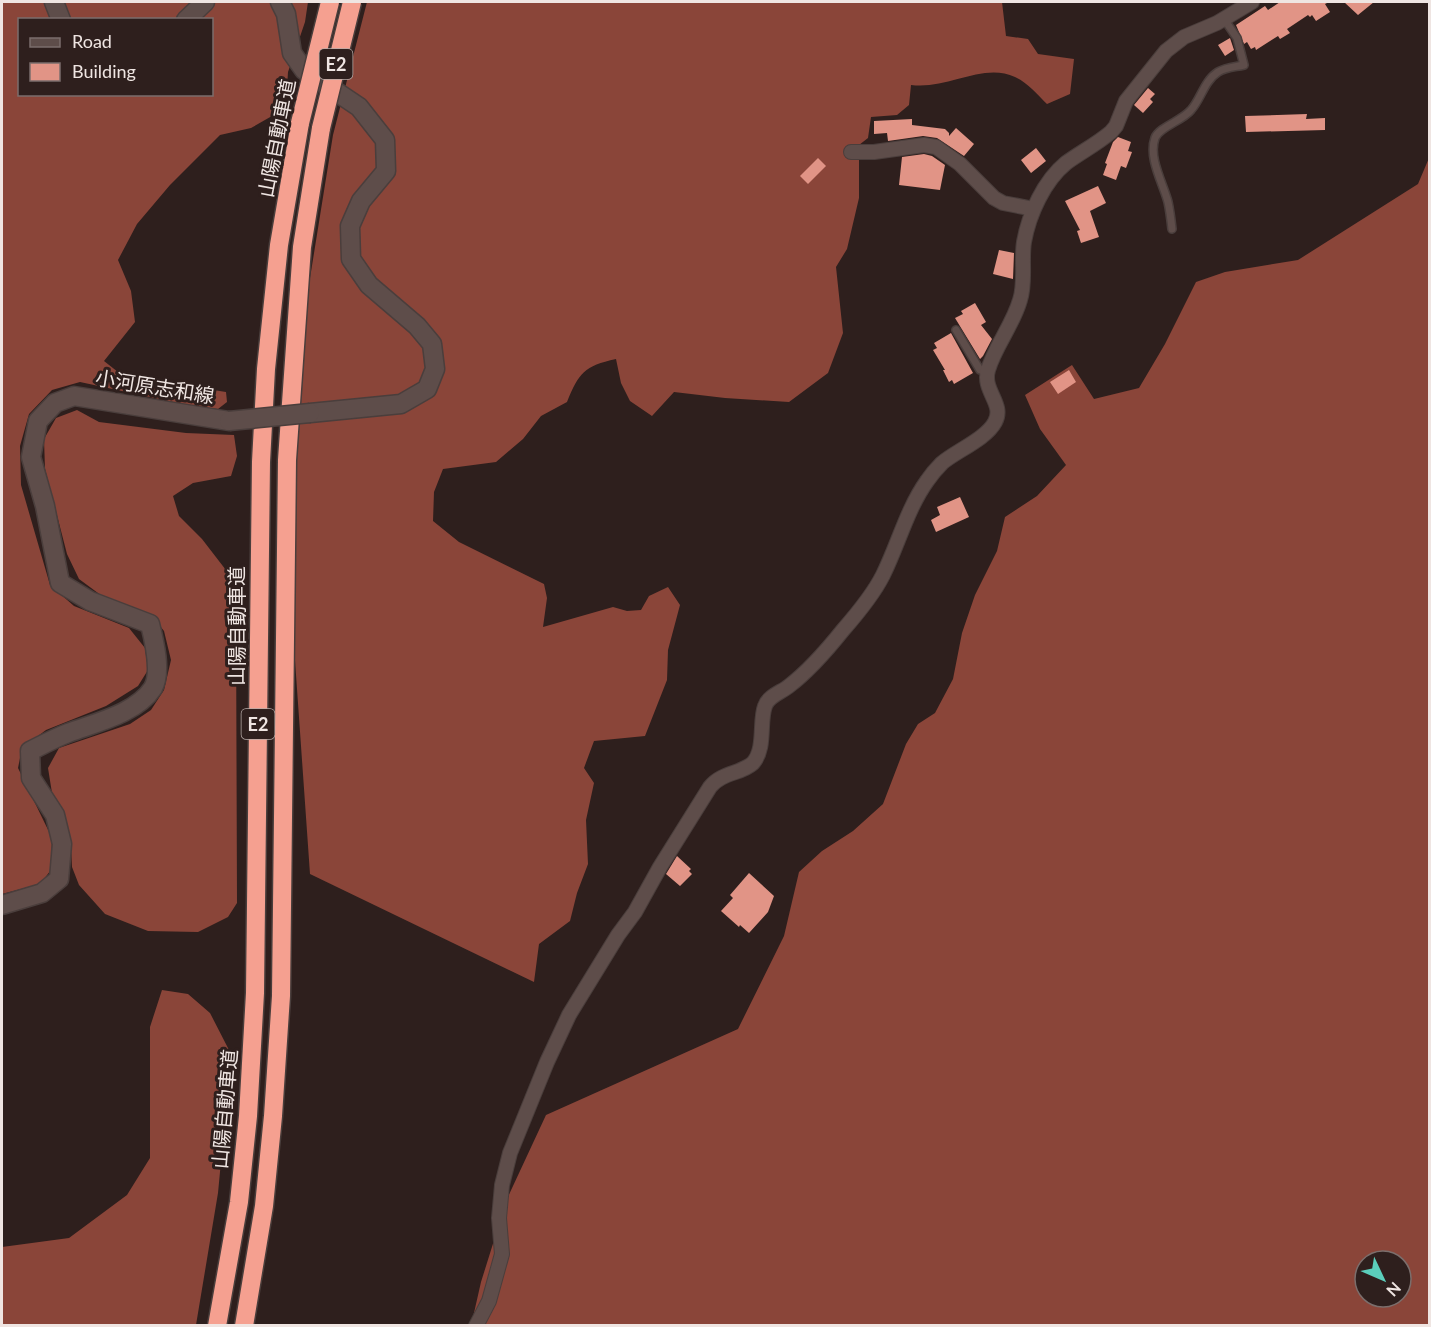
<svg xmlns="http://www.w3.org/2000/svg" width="1431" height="1327" font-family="Lato,'Noto Sans JP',sans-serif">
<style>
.forest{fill:#8a4539;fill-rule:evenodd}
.building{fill:#e19486}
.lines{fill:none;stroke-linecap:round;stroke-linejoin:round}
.lane-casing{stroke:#4a3e3c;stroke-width:10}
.street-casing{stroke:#4a3e3c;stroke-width:16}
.secondary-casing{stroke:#4a3e3c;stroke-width:21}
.highway-casing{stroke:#4a3e3c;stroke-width:21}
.lane{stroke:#5e4d4a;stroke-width:7}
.street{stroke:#5e4d4a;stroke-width:14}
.secondary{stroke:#5e4d4a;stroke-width:18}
.highway{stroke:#f5a090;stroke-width:18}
.secondary-bridge-casing{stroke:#4a3e3c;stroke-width:21;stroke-linecap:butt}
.highway-bridge-casing{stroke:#4a3e3c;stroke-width:21;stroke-linecap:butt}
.secondary-bridge{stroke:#5e4d4a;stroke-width:18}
.highway-bridge{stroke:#f5a090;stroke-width:18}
.labels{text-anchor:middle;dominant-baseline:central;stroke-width:6;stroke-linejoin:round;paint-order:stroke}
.shield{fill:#2e1f1d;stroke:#b5aaa7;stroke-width:1.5}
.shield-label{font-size:18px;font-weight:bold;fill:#efe5e2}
.street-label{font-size:20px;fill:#efe5e2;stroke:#2e1f1d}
</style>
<rect width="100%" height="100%" fill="#2e1f1d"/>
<path class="forest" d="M2 2H308L305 22 288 72 287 88 279 112 251 128 220 135 170 185 137 224 118 260 131 291 135 322 104 361 123 376 226 392 227 402 218 409 192 406 80 382 52 390 29 414 20 446 21 485 50 585 74 606 129 628 145 648 148 670 138 686 106 706 46 730 22 748 18 768 52 838 51 870 40 884 2 894ZM20 20H212V94H20Z
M367 2H1002L1006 36 1028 39 1038 54 1074 59 1070 94 1047 104C1038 95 1027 82 1015 77 983 62 947 90 911 85L909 105 897 115 871 117 868 138 859 145V198L847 249 836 267 843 333 828 373 789 402 725 398 674 392 652 416 630 401 621 383 616 359C584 366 579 373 567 402L541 416 523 439 496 462 443 469 434 492 433 521 459 542 544 584 547 598 543 627 613 607 627 611 641 610 649 596 668 587 680 605 668 650 667 680 645 736 594 741 584 768 594 783 586 820 588 864 577 893 570 921 539 944 534 982 310 874 285 518 291 415 310 278 333 135Z
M1429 158V1325L471 1326 481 1282 507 1199 546 1115 738 1029 784 936 799 872 822 851 853 831 883 804 906 744 918 724 935 713 953 679 962 633 975 595 997 551 1005 517 1037 496 1066 465 1040 429 1025 395 1072 365 1094 399 1139 388 1165 344 1196 282 1225 272 1298 260 1418 184ZM1365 1261H1401V1297H1365Z
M77 410 99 422 186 433 234 435 237 456 231 476 193 483 173 496 179 516 202 539 229 574 236 611 237 903 228 917 198 932 148 931 105 914 79 885 72 867 71 847 65 817 52 793 48 768 59 748 130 724 151 710 164 690 171 660 164 631 152 616 102 596 79 579 67 554 45 469 44 439 56 418Z
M162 990 188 994 210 1013 229 1050 227 1098 218 1193 196 1325H2V1247L69 1238 127 1195 150 1158V1027Z"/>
<path class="building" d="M1280 2H1329L1325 4 1330 12 1316 21 1312 15 1310 17 1308 15 1287 29 1290 33 1280 39 1278 36 1256 50 1255 47 1251 49 1247 42 1244 44 1236 25 1265 6 1268 10Z
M1344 2H1374L1358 15Z
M1230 38 1234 50 1225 56 1218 45Z
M1148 88 1155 94 1150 99 1153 102 1143 113 1134 105Z
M1307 114 1306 119 1325 118V130L1246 132 1245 116Z
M912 119V125L945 129 949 133V136L956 128 974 144 964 156 937 138 923 136 888 141 887 133 874 134V121Z
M1118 137 1131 142 1128 151 1132 152 1126 168 1121 166 1116 180 1103 175 1107 164 1105 163 1113 142Z
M1036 148 1046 161 1031 173 1021 160Z
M924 154 932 156 945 165 940 190 899 185 902 157Z
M818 158 826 166 808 184 800 176Z
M1098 186 1106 203 1090 211 1099 237 1081 243 1077 231 1080 230 1065 201Z
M999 250 1014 253 1013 279 993 274Z
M975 303 986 322 981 325 992 339 983 356 980 359 955 318 963 314 961 311Z
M951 333 973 373 954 384 952 380 949 382 943 370H945L933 350 937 348 934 343Z
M1069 370 1076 382 1058 394 1050 382Z
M960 497 969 517 936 532 931 520 940 515 937 507Z
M677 856 691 869 689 871 692 874 680 886 666 874Z
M749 873 774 896 768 912 749 933 740 925 739 927 721 911 733 898 730 895Z"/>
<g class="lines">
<defs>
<path id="lane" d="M1172 229C1171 220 1170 211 1168 202 1163 183 1148 158 1155 138 1159 127 1182 121 1191 110 1201 99 1204 81 1218 72 1226 67 1235 67 1244 65L1237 38 1224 19
M956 330 980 370 987 372"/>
<path id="street" d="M851 152H874L924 145 936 147 960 164 994 198 1003 203 1034 209
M476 1326 489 1301 502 1254 499 1218 502 1185 510 1153 547 1062 569 1015 618 935 635 912 660 867 710 787C722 772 741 774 753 763 766 748 759 722 765 706 768 696 782 692 789 686 810 670 827 650 843 630 857 614 873 595 883 575 898 545 907 509 927 481 931 475 937 468 942 463 956 451 986 439 995 422 1005 404 982 391 988 370 995 346 1013 325 1020 300 1026 282 1021 261 1024 242 1029 214 1044 181 1066 163 1081 152 1097 144 1111 132L1116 126 1126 101 1166 51 1184 37 1217 23 1252 2"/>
<path id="secondary" d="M54 2 61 20
M280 2 286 14 292 53 304 70 359 107 385 140 386 171 361 201 350 226 351 259 369 285 417 326 432 344 435 369 427 389 401 404 310 413
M186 20 205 2
M2 905 42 893 59 879 62 844 55 815 31 778 30 751C42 745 55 738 68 733 94 723 136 714 153 688 162 672 154 640 150 624L90 601 60 583 45 506 31 457 38 421 55 403 74 396 229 421"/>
<path id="highway" d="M217 1326 239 1202 248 1116 255 993 261 462 266 369 279 245 300 123
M244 1326 264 1206 273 1116 281 996 287 460 302 247 321 128"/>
</defs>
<use href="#lane" class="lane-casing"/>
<use href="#street" class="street-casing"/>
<use href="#secondary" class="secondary-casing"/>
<use href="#highway" class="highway-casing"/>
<use href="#lane" class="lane"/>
<use href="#street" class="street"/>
<use href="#secondary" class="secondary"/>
<use href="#highway" class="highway"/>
<defs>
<path id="secondary-bridge" d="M229 421 310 413"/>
<path id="highway-bridge" d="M300 123 330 2
M321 128 352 2"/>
</defs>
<use href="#secondary-bridge" class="secondary-bridge-casing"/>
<use href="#highway-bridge" class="highway-bridge-casing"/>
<use href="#secondary-bridge" class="secondary-bridge"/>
<use href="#highway-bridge" class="highway-bridge"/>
</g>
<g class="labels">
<g class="shield">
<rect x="319.5" y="49" width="33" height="30" rx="4.5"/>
<rect x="241.5" y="709" width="33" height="30" rx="4.5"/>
</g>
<g class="shield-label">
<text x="336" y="64">E2</text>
<text x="258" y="724">E2</text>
</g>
<g class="street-label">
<text transform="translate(276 138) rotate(-79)">山陽自動車道</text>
<text transform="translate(155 386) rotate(9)">小河原志和線</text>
<text transform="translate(236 626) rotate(-90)">山陽自動車道</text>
<text transform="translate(224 1109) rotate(-85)">山陽自動車道</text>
</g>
</g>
<rect width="1431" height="1327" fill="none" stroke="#efe5e2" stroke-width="6"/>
<rect x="18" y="18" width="195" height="78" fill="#2e1f1d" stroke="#7b6e6c" stroke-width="1.5"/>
<rect x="30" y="38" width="30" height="9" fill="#5e4d4a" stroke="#7b6e6c" stroke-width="1.5"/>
<text x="72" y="48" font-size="18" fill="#efe5e2">Road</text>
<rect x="30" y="63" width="30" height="18" fill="#e19486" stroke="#7b6e6c" stroke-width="1.5"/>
<text x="72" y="78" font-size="18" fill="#efe5e2">Building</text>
<g transform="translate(1383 1279) rotate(134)"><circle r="28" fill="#2e1f1d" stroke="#7b6e6c" stroke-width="1.5"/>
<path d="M0-4.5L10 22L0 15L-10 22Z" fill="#5bcebb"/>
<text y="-9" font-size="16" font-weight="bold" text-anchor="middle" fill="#efe5e2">N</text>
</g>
</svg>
